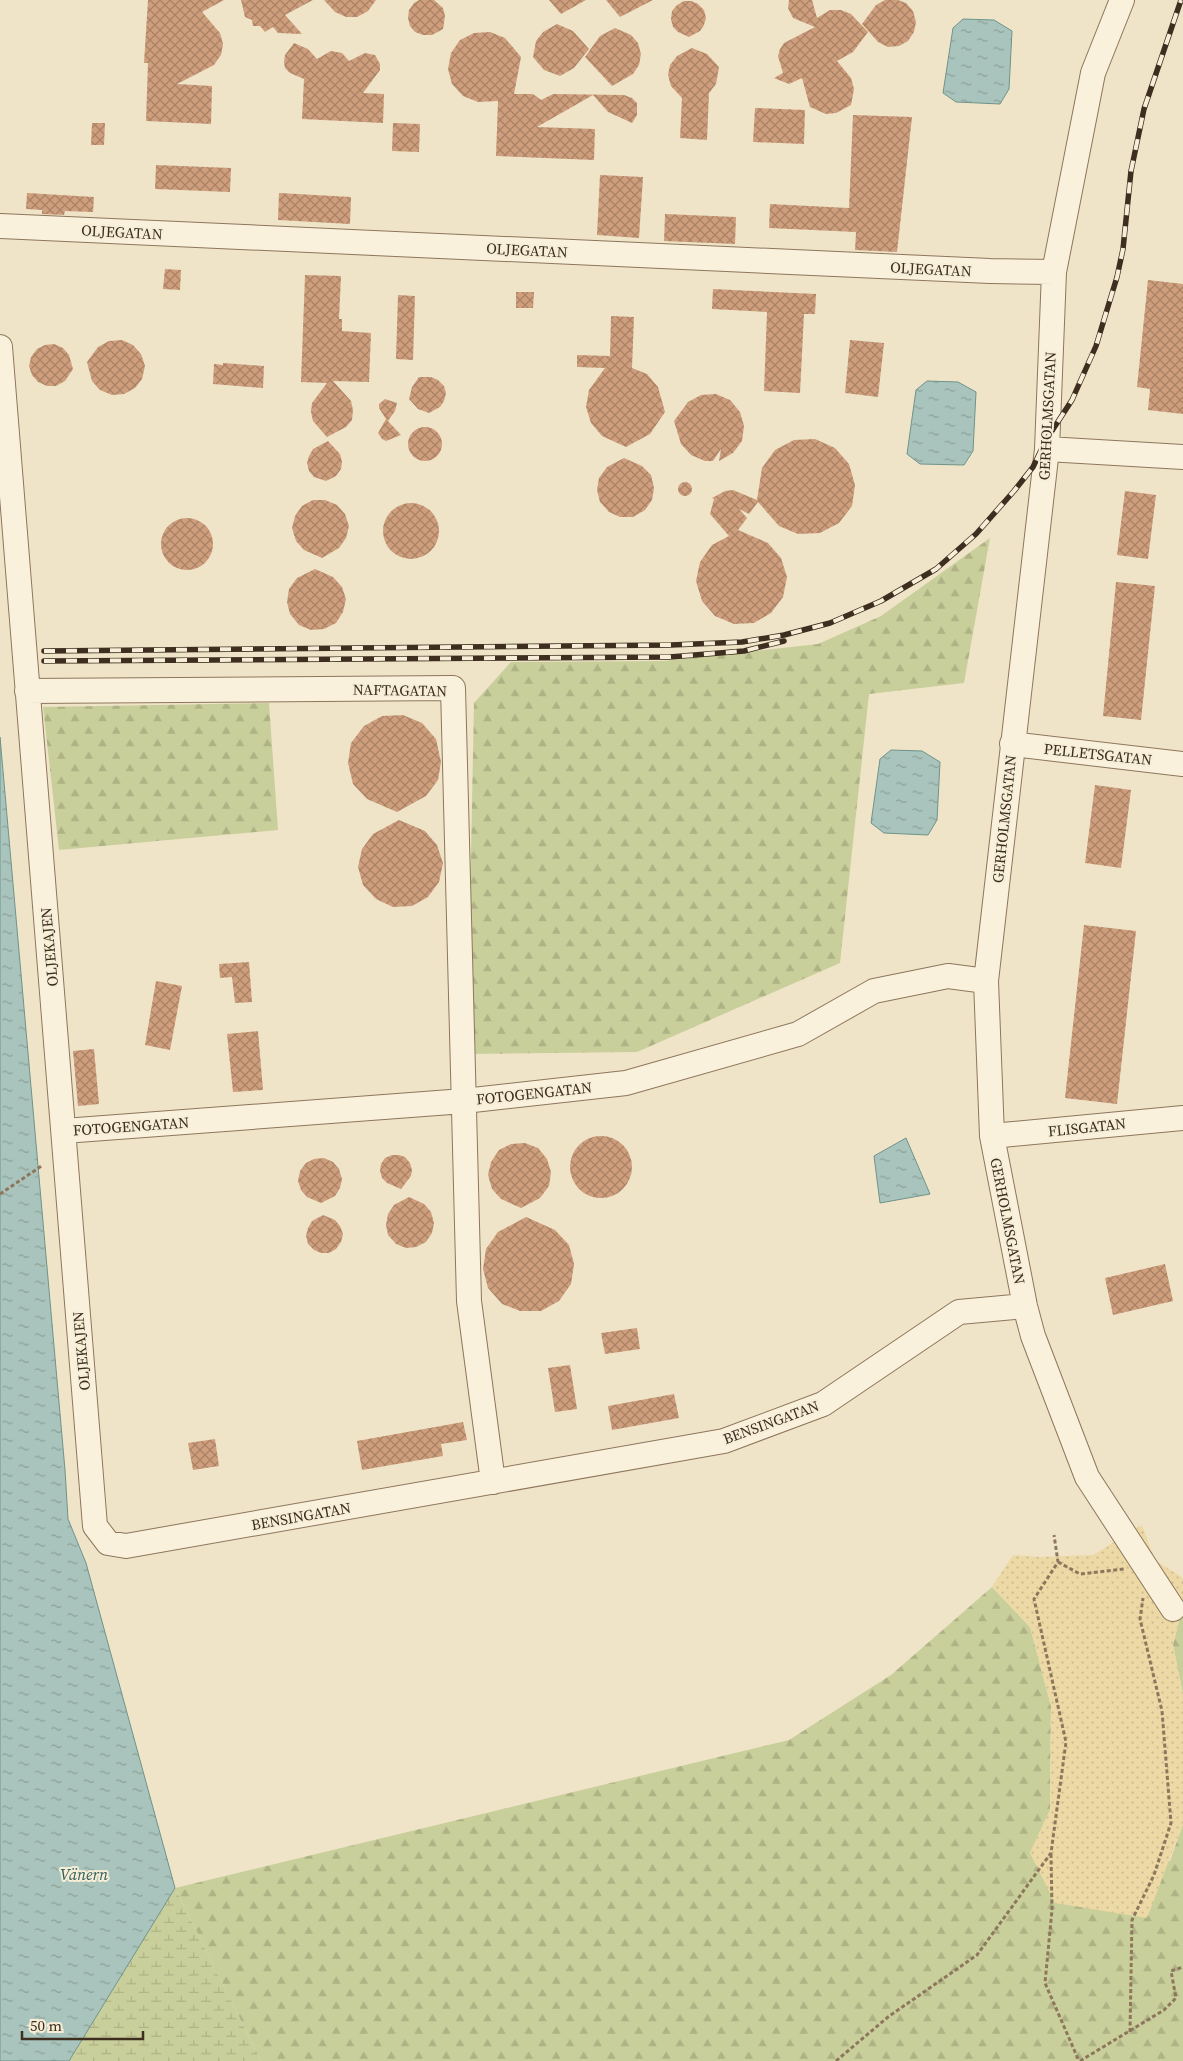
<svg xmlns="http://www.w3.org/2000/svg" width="1183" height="2061" font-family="'Source Serif 4',serif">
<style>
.forest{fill:url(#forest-firs)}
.wetland{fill:url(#wetland-marsh)}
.sand{fill:url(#sand-dots)}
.water{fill:url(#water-ripples);stroke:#6f938a}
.building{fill:url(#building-cross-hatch)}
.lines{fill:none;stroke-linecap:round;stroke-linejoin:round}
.minor-casing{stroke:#8d765c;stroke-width:26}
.path{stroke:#8d765c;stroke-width:3;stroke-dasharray:4 2.5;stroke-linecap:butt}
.minor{stroke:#faf1dc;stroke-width:24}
.rail-casing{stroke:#3d2e20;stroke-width:5.5}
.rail{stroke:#f7eed8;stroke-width:4;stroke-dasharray:11;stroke-linecap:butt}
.labels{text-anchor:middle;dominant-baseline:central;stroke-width:4;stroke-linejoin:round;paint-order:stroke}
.street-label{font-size:15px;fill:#3d2e20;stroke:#f7eed8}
.water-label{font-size:16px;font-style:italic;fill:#2f5d5a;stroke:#f7eed8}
</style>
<defs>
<pattern id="forest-firs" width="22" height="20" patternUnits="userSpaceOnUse" patternTransform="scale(1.25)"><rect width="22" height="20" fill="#c9cf9b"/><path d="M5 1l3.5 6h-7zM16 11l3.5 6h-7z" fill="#aeb285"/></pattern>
<pattern id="wetland-marsh" width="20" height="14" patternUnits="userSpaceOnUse" patternTransform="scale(1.25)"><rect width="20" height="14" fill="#c9cf9b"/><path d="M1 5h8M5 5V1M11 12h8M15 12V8" fill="none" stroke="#aeb285"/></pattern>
<pattern id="sand-dots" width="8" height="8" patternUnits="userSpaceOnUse" patternTransform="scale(1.25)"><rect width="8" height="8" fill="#ecd9a5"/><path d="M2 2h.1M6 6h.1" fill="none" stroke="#cbbb8e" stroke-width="1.8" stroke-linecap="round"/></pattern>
<pattern id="water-ripples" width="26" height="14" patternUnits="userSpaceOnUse" patternTransform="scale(1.25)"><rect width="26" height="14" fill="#a9c4bc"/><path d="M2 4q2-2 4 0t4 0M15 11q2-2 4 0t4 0" fill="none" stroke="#8ba098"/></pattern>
<pattern id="building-cross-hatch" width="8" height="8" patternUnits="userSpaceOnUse" patternTransform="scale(1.25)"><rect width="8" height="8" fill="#cf9f7d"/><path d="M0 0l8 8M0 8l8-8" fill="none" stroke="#a98266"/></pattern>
</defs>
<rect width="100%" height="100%" fill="#f0e4c8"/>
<path class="forest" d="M990 538 964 683 869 694 840 963 637 1052 467 1054 474 703 511 662 663 661 818 644 881 616Z
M269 703 278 830 59 850 43 707Z
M992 1587 1030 1627 1051 1706 1050 1810 1030 1853 1170 1861 1183 1824V2061H261L175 1888 789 1740 891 1675Z
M1183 1605V1694L1173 1645Z"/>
<path class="wetland" d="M175 1888 261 2061H69Z"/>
<path class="sand" d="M1142 1525 1155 1560 1183 1578V1605L1173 1645 1183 1694V1824L1147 1918 1055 1903 1030 1853 1050 1810 1051 1706 1030 1627 992 1587 1013 1555 1039 1557 1093 1555Z"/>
<path class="water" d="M963 19 994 20 1012 31 1009 89 1000 104 956 102 943 93 953 28Z
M927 381 958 382 976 392 973 451 964 465 920 464 907 454 916 390Z
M0 737 65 1470 68 1519 86 1563 175 1888 69 2061H0Z
M891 750 922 751 940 762 937 820 928 835 884 833 871 823 880 759Z
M906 1138 930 1194 880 1203 874 1156Z"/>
<path class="building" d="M148 0H224L202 12 220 33 223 44 221 55 214 65 177 84 212 86 211 124 146 121 148 63H144Z
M241 0H313L285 15 302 34 278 33 273 27 265 32 260 26H253L252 20 245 17Z
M324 0H376L368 11 357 17H346L335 12Z
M419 0H434L443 8 445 16 443 29 432 35H423L415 32 410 26 408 18 409 10 414 3Z
M549 0H586L561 14Z
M606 0H653L620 17Z
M789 0H812L817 18 830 10H841L851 14 868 32 853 52 837 61 851 78 854 89 851 105 836 113 826 114 810 107 802 78 789 84 774 78 783 73 778 56 780 49 784 43 815 27 793 18 788 8Z
M885 0H898L906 3 913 11 916 22 914 32 908 41 899 46 888 47 878 42 862 24 876 5Z
M684 1H691L698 4 704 10 706 18 704 25 700 31 689 37 678 32 673 27 671 19 672 11 677 5Z
M557 24 573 31 589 49 574 68 560 76 544 70 533 57 536 41 543 32Z
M615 28 631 35 638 43 641 54 639 65 633 74 612 86 585 57 600 36Z
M490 32 505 38 521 57 514 94H533L541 100 553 94 624 95 632 98 637 103V115L632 123 608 112 593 95 537 127 595 129 594 160 496 156 498 101 478 102 463 96 452 84 448 69 451 53 460 40 474 33Z
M294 43 308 49 317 59 331 51 342 53 349 61 365 53 375 55 380 64V70L363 93 384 94 383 123 302 119 304 79 290 73 285 68 284 62 285 55Z
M692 48 707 54 719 67 716 84 709 93 707 140 680 138 682 98 671 86 668 75 670 65 677 56Z
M755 108 805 110 804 144 753 142Z
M853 115 912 117 897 252 855 250 856 232 769 228 770 204 849 208Z
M92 123H105L104 145H91Z
M393 123 420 124 419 152 392 151Z
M156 165 231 168 230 192 155 189Z
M600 175 643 177 639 238 597 235Z
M27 193 94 197 93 212 65 211 64 215 42 214V210L26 209Z
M279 193 351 197 350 224 278 220Z
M665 214 736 217 735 244 664 241Z
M165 269 181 270 180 290 163 289Z
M305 275 341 276 339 319H342V331L371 333 369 382 333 381 351 401 353 410 352 420 346 427 327 437 313 421 311 412 312 403 327 383 301 382Z
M1148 280 1183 284V414L1148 410 1150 389 1137 387Z
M713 289 816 294 815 314H804L800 393 764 391 767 312 712 309Z
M516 292H534L533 308H516Z
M398 295 415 296 413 360 396 359Z
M611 316 634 317 632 368 647 374 658 387 665 412 650 434 626 447 602 436 591 423 586 407 589 390 605 368 577 367V355L610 356Z
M122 340 133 345 141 354 145 366 142 379 135 388 124 394 112 395 100 390 92 381 87 362 98 347 109 341Z
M850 340 884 343 878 397 845 393Z
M54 344 63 348 69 355 73 369 65 381 56 386H47L38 382 32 375 29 366 31 357 37 349 45 345Z
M223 363 264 366 263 388 213 384 214 364 223 365Z
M419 377H431L438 380 444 386 446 393 444 401 440 407 429 413 418 409 409 399 412 387Z
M716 394 730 400 740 412 744 426 742 441 733 453 719 461 721 449 713 461H705L691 455 681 444 674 421 688 402 701 395Z
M385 399 397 403 395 411 388 421 401 435 386 441 382 439 378 433 386 419 379 408V404Z
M408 444a17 17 0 1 1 34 0a17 17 0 1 1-34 0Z
M815 439 835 448 849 464 855 485 852 506 839 523 820 533 798 534 779 526 758 502 749 514 739 509 747 518 738 530 768 543 781 558 787 577 783 597 771 613 754 623 734 624 715 616 702 601 696 581 700 562 712 545 729 536 710 514 714 499 712 498 725 491 733 490 757 500 762 468 775 450 794 440Z
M328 441 340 454 342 462 341 469 336 476 326 481 314 477 309 471 307 463 309 456 313 449Z
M624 458 642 466 651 475 654 488 652 500 645 510 633 517H620L609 512 600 502 597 490 599 478 607 467Z
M678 489a7 7 0 1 1 14 0a7 7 0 1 1-14 0Z
M1125 491 1156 495 1148 559 1117 555Z
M313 500H325L337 505 345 514 349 526 346 538 339 548 322 558 304 550 296 541 292 528 295 516 302 506Z
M383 531a28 28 0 1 1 56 0a28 28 0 1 1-56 0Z
M161 544a26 26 0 1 1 52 0a26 26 0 1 1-52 0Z
M315 569 333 577 342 587 346 599 343 612 336 623 324 629 311 630 299 625 290 614 287 602 289 589 297 578Z
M1116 582 1155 586 1141 720 1103 716Z
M403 715 422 723 436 739 441 762 438 780 426 796 397 812 367 799 353 784 348 763 351 743 364 726 382 716Z
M1095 785 1131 790 1121 868 1085 863Z
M399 820 425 831 437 845 443 863 439 882 428 897 412 906 393 907 376 899 363 885 358 867 362 849 373 834Z
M1084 925 1136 931 1117 1104 1065 1098Z
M249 962 252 1002 235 1003 232 977 220 978 219 964Z
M156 981 182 986 170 1050 145 1045Z
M258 1031 263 1090 233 1092 227 1034Z
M94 1049 99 1104 78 1106 73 1051Z
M570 1167a31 31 0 1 1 62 0a31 31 0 1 1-62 0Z
M525 1143 538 1148 547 1159 551 1172 549 1186 540 1198 521 1208 501 1199 492 1189 488 1175 491 1162 499 1150 511 1144Z
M392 1155H399L405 1157 410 1163 412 1170 411 1176 401 1189 387 1183 382 1178 380 1171 381 1164 385 1158Z
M324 1158 333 1162 339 1169 342 1179 340 1188 335 1196 321 1203 307 1197 301 1190 298 1181 300 1171 306 1163 314 1159Z
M409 1197 424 1204 431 1212 434 1223 432 1233 426 1242 416 1247 406 1248 396 1244 388 1235 386 1225 388 1214 394 1205Z
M323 1215 335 1220 340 1226 343 1234 341 1242 336 1249 329 1253H321L314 1250 308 1244 306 1236 308 1228 312 1221Z
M526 1217 555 1230 569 1245 574 1264 571 1284 559 1301 541 1311H520L502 1304 488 1288 483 1269 486 1249 498 1232Z
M1165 1264 1173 1301 1113 1315 1105 1278Z
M637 1328 640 1349 605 1354 601 1333Z
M570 1365 577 1409 555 1412 548 1368Z
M674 1394 679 1418 612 1430 608 1406Z
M463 1422 467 1440 441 1444 443 1456 362 1470 357 1441Z
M215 1439 219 1466 193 1470 188 1443Z"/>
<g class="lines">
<defs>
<path id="minor" d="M1122 0 1093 73 1054 272 1047 449 986 981 992 1136 1025 1306 1033 1336 1087 1477 1173 1609
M0 226 990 271 1054 272
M0 347 95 1526 108 1543 126 1546 724 1441 823 1404 959 1312 1025 1306
M1047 449 1183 457
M27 691 453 688 469 1301 493 1482
M1012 744 1183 764
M64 1131 464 1101 626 1083 798 1034 874 991 948 976 986 981
M992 1136 1183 1118"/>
</defs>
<use href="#minor" class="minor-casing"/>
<path class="path" d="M0 1194 43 1165
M1058 1562 1080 1574 1124 1569
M1051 1854 1052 1910 1045 1983 1079 2061
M1130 2032 1132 1920 1154 1875 1171 1823 1162 1711 1140 1619 1143 1598
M836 2061 888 2017 977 1955 1051 1853 1066 1742 1034 1599 1058 1562 1054 1535
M1080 2061 1164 2010 1176 1998 1171 1971 1183 1967"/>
<use href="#minor" class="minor"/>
<defs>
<path id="rail" d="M44 651 671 645 742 642 784 635 830 623 881 601 936 569 976 534 1014 491 1033 467 1046 440 1072 400 1096 346 1117 277 1123 249 1131 171 1144 109 1181 0
M44 661 670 657 744 651 784 641"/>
</defs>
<use href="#rail" class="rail-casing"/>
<use href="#rail" class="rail"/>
</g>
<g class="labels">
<g class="street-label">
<text transform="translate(122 232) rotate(3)">OLJEGATAN</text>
<text transform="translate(527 250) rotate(3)">OLJEGATAN</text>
<text transform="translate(931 269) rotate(3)">OLJEGATAN</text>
<text transform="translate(1047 416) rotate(-87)">GERHOLMSGATAN</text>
<text transform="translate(400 690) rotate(1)">NAFTAGATAN</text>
<text transform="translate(1098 754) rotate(6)">PELLETSGATAN</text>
<text transform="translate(1004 819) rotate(-84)">GERHOLMSGATAN</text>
<text transform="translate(49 947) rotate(-95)">OLJEKAJEN</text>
<text transform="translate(534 1093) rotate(-6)">FOTOGENGATAN</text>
<text transform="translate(131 1126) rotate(-4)">FOTOGENGATAN</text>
<text transform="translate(1087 1127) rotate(-6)">FLISGATAN</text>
<text transform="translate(1008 1221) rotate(79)">GERHOLMSGATAN</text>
<text transform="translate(81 1351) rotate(-95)">OLJEKAJEN</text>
<text transform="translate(771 1422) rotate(-20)">BENSINGATAN</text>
<text transform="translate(301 1516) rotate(-10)">BENSINGATAN</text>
</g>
<g class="water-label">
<text x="84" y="1874">Vänern</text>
</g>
</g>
<path d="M22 2031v8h121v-8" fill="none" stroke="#3d2e20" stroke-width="2.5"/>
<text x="30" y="2031" font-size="15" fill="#3d2e20" stroke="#f7eed8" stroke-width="4" paint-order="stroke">50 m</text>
</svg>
